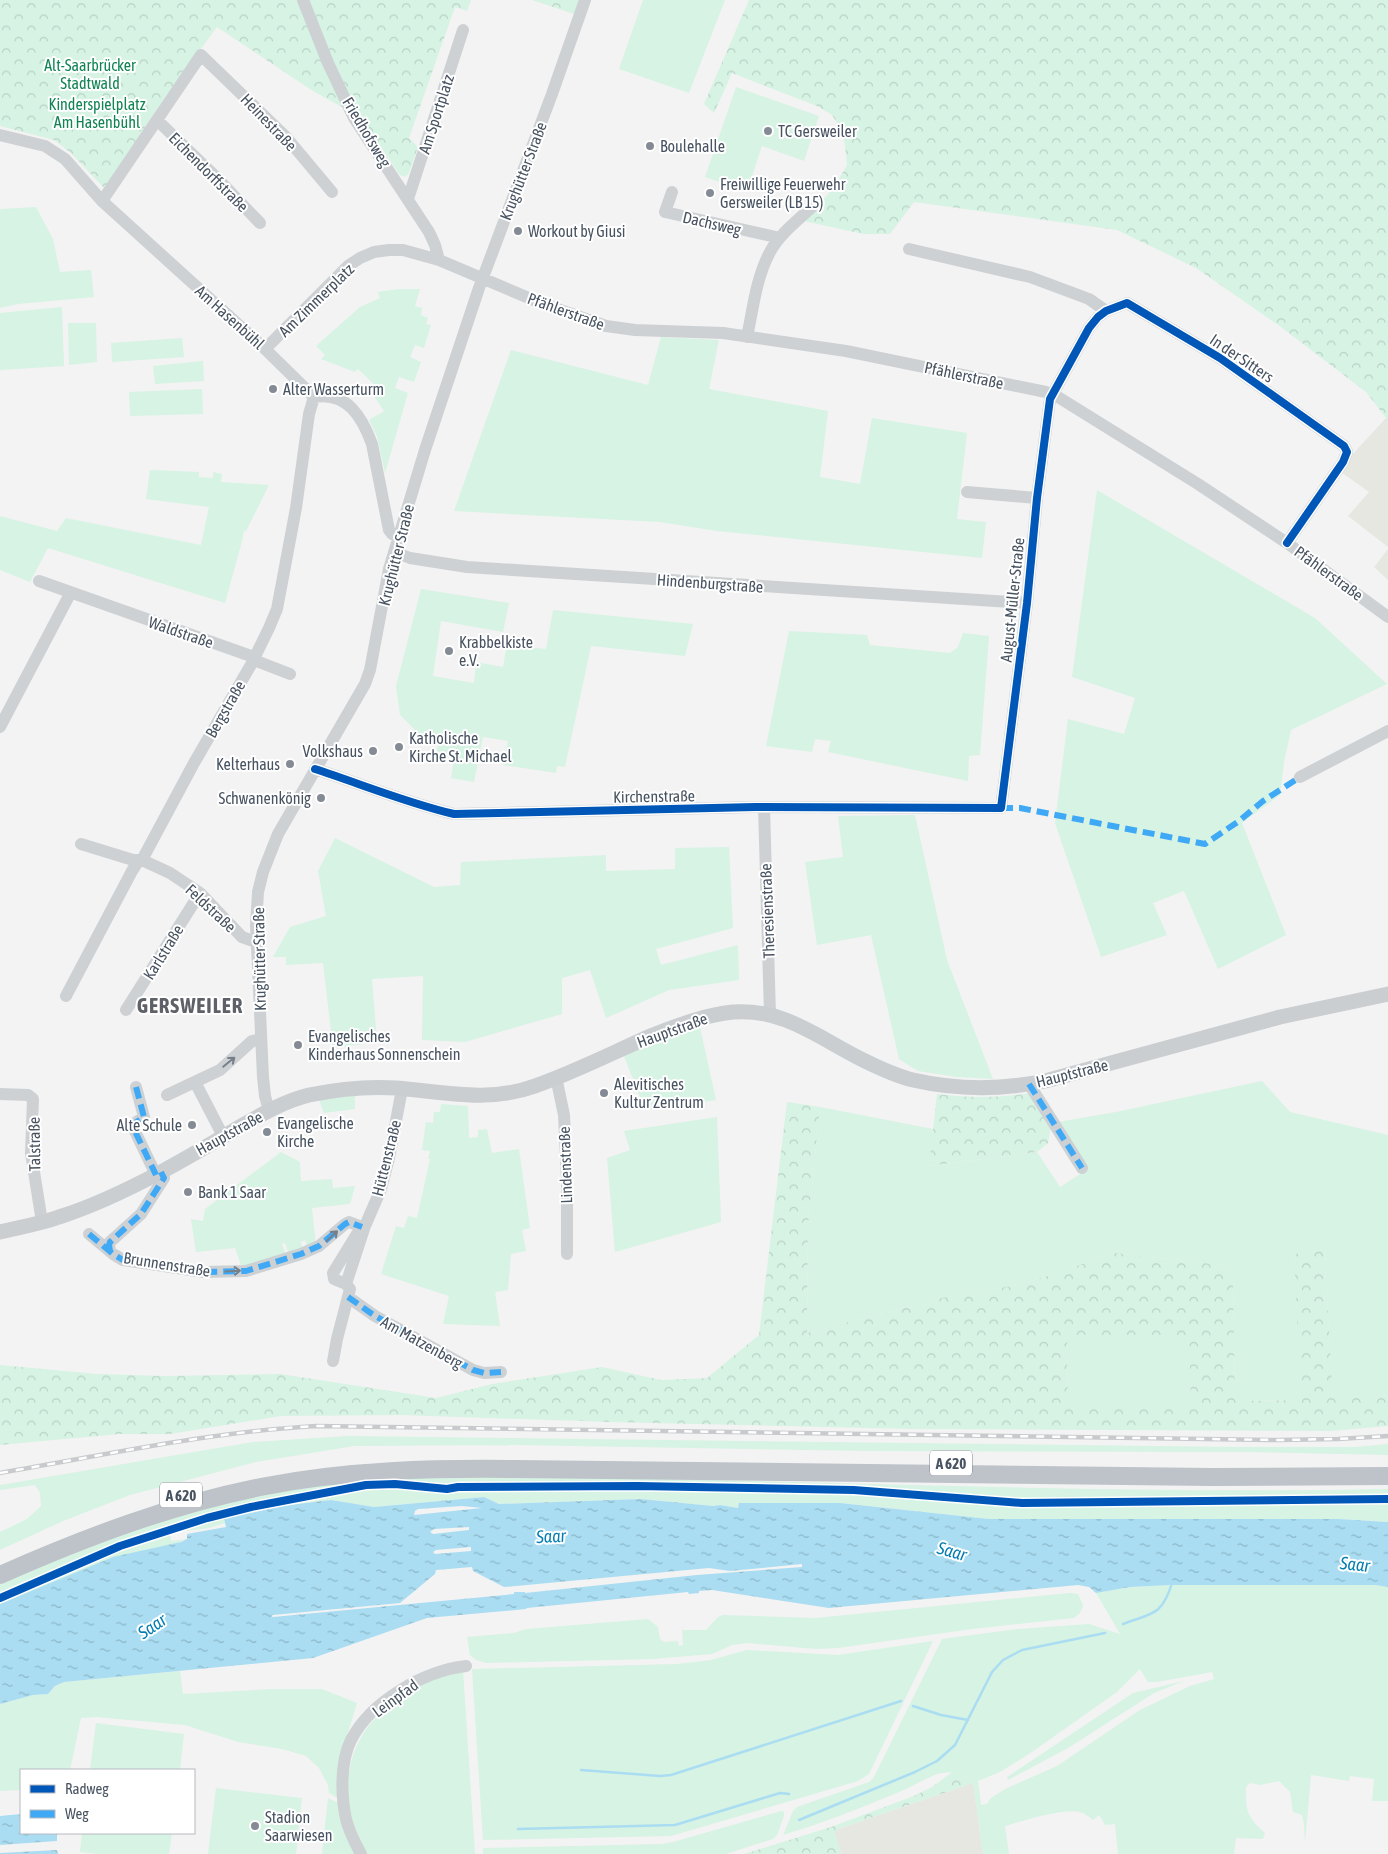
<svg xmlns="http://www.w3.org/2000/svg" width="1388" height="1854" font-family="'Asap Condensed',sans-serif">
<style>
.commercial{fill:#e7e7e2}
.green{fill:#d6f3e4;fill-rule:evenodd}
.forest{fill:url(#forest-crowns);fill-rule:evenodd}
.water{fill:url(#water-ripples);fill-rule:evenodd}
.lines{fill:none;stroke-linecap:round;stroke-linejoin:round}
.stream{stroke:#aaddf2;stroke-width:2.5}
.minor{stroke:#ced1d4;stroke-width:12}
.major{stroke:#caced1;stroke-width:15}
.highway{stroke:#bec3c9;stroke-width:18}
.rail-casing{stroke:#c8cacd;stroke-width:4.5}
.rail{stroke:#fff;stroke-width:2.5;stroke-dasharray:8;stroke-linecap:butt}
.quiet{stroke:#3fa9f5;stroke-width:6;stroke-dasharray:12 6;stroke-linecap:butt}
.cycleway-casing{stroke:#fff;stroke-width:11}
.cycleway{stroke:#0057b8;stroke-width:8}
.oneway{stroke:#777f89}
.poi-dot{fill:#848b94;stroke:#fff;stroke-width:2}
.labels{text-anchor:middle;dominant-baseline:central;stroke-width:4;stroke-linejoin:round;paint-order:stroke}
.shield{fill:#fff;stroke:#7f8790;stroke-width:1}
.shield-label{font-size:15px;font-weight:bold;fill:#485361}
.park-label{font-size:16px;fill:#118454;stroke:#fff}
.street-label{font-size:16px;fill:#485361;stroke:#fff}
.poi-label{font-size:16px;fill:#485361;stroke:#fff;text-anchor:start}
.water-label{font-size:18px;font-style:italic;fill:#047eb2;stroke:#fff}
.district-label{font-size:21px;font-weight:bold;letter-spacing:1px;fill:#5e6168;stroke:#fff}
</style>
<defs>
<pattern id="forest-crowns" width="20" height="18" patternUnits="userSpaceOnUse" patternTransform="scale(1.25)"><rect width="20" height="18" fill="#d6f3e4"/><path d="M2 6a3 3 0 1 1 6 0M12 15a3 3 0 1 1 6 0" fill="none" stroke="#b9d2c6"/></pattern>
<pattern id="water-ripples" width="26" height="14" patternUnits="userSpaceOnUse" patternTransform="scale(1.25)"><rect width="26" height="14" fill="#aaddf2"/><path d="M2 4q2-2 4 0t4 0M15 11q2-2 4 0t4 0" fill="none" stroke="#8cb6c7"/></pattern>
</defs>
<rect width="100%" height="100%" fill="#f3f3f3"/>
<path class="commercial" d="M1386 418H1388V547L1348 516 1369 492 1338 470Z
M1388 549V580L1374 567Z
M973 1783 983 1854H841L834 1833 838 1829Z"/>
<path class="green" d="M643 0H725L689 93 619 69Z
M736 87 819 116 804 161 762 146 747 191 705 177Z
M36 207 53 239 60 272 91 270 94 297 18 304 0 308V209Z
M399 289H420L415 306 422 308 421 315 428 318 426 324 431 325 424 348 415 345 410 357 421 362 414 382 399 377 395 388 408 393 385 473 377 436 369 420 384 411 374 396 380 390 358 369 355 372 321 359 325 355 316 346 360 307 380 298 378 292Z
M62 307 64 366 0 370V313Z
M68 323H96L97 362 69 365Z
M661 337 719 340 709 389 828 411 820 477 860 484 872 418 967 433 957 519 986 522 982 558 717 531 660 522 454 511 511 350 648 385Z
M182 338 184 357 112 362 111 343Z
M203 361 204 381 155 384 153 366Z
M202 389 203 414 130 416 129 392Z
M150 470 199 472V477L213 478V472L222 474 221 482 269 485 246 531H244L242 541 225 603 48 548 30 582 0 570V516L57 531 66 518 201 545 209 507 146 499Z
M1097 490 1315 618 1387 684 1291 730 1284 762 1280 795 1242 823 1286 935 1218 969 1184 891 1153 903 1167 935 1101 957 1055 823 1068 719 1124 734 1135 698 1072 677Z
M421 589 509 603 503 632 441 621 433 676 474 683 476 662 503 667 507 645 546 649 553 610 693 624 685 656 591 646 565 767 557 766 556 773 503 765 508 741 483 737 474 782 451 778 454 759 436 755 439 742 413 735 414 729 400 715 396 686Z
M789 631 867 635 870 645 950 653 958 647 963 633 989 636 980 755 969 756 968 781 828 752 831 741 815 739 812 752 766 746Z
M915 815 947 960 993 1079 957 1077 918 1071 899 1059 871 935 817 945 805 862 843 857 838 816Z
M335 838 434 887 460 885 461 862 606 855V871L675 869V848L729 847 733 928 656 949 661 965 738 945 739 980 669 990 606 1018 590 970 562 978V1014L465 1042 422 1040 423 976 372 979 377 1042 333 1048 323 963 286 965V957H273L290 927 326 916 318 871Z
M700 1027 716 1100 645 1110 624 1056 665 1038Z
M1262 1081 1290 1112 1388 1135V1395L1333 1399 1324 1250 1294 1254 1302 1400 1235 1401 1233 1271 1222 1265 1115 1253 1023 1284 936 1299 807 1333 808 1226 820 1107 933 1129 930 1166 1037 1152 1060 1187 1088 1169 1058 1122 1116 1112Z
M355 1095V1109L324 1113 319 1100Z
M441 1104 468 1106 469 1138 478 1137V1130L487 1129 492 1153 519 1149 530 1228 522 1230 526 1251 511 1254 508 1290 495 1292 500 1326 443 1324 449 1296 381 1274 396 1226 404 1228 408 1216 417 1218 430 1159H428L430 1151 422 1150 426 1122 433 1123 434 1112H440Z
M717 1117 721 1222 615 1252 607 1158 630 1150 624 1131Z
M281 1152 300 1162 301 1181 332 1179 333 1188 355 1186 350 1204 312 1208 316 1245 308 1248 305 1240 301 1242 303 1250 289 1254 285 1243 282 1244 286 1255 242 1268 235 1248 196 1252 191 1219 203 1221 205 1209Z
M1067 1335H1190L1191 1404H1068Z
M347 1436 1235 1447H1355L1388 1444V1455L1247 1452 867 1451 515 1445 354 1446 256 1462 130 1495 63 1521 0 1550V1532L27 1519 41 1506 40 1493 35 1485 0 1490V1485L253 1442Z
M361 1477C412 1477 464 1476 515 1477 806 1479 1097 1495 1388 1489V1522L1339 1519H989L840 1503H739V1508L720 1505 713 1506 641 1499 499 1504 484 1497 374 1507 331 1500 281 1506 224 1519 225 1523 209 1528 170 1533 171 1541 188 1539 0 1604V1583L79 1546 256 1492Z
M1171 1585H1375L1388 1587V1801H1372L1374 1779 1350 1776 1349 1781 1311 1775 1305 1843 1304 1824 1302 1815 1293 1812 1290 1792 1279 1781 1260 1785 1250 1783 1246 1787C1246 1811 1246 1816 1265 1833L1263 1839 1236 1838 1234 1854H1118L1115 1824 1105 1825 1099 1815 1093 1820C1090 1818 1087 1815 1083 1813 1066 1806 1023 1821 1005 1826L1009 1854H983L973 1783C964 1774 955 1771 941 1773 931 1775 910 1788 899 1792 861 1808 823 1823 783 1835L793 1811 797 1807 869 1782 874 1777 942 1639 1018 1629 1089 1624 1120 1634 1096 1593 1130 1587ZM1140 1669 1148 1682H1157L1212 1672 1214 1679 1190 1686 1140 1710 1057 1766 1005 1789 991 1798 987 1804 981 1805 978 1781 1000 1772 1029 1754 1117 1692Z
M1070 1593 1078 1594 1083 1605 1080 1613 1074 1618 972 1629 838 1648 816 1649 746 1643 732 1645 712 1654 653 1659 486 1663 476 1660 470 1655 467 1637 514 1633 526 1629 648 1619 658 1627 660 1639 664 1642 678 1641 679 1646 683 1645 682 1630H706L718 1617 723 1615 815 1618Z
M933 1641 869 1774 858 1781 671 1836 483 1840 472 1669 678 1664 711 1660 747 1650 838 1655Z
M463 1670 475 1854H365C361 1842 355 1830 351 1818 344 1793 348 1758 362 1736 374 1714 407 1690 429 1680 440 1675 452 1673 463 1670Z
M180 1671 183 1694 273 1689H322L357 1703 340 1759 341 1800 329 1793 328 1785 319 1768 306 1756 282 1749 238 1742 185 1725 96 1717 81 1718 70 1770H21V1790L0 1791V1704L33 1695 48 1694 55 1686 64 1682Z
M1184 1681 1154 1693 1068 1748 1008 1780 1007 1777 1133 1693Z
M96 1723 184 1734 180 1770H90Z
M216 1788 302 1798 296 1854H208Z
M328 1798 342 1805 355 1854H322Z
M781 1811 784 1812V1816L777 1835 773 1839 726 1854H483V1848L661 1844 673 1842Z
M82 1833H172L169 1854H98L80 1852Z"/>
<path class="forest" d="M0 0H471L467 11 455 7 409 138 418 147 409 173 405 177 400 175 360 117 313 91 217 27 166 96 104 188 71 153 54 140 0 126Z
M532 0H582L577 15Z
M749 0H1388V418H1386L1366 392 1281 327 1196 268 1117 230 914 202 890 234H863L804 221 835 186 847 165 845 144 839 126 832 115 817 106 732 73 714 113 704 104Z
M1031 1093 1051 1126 1048 1143 1037 1152 929 1166 937 1094C970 1098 997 1098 1031 1093Z
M787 1102 820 1107 808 1226 807 1333 936 1299 1023 1284 1115 1253 1222 1265 1233 1271 1235 1401 1301 1400 1294 1254 1324 1249 1333 1398 1388 1395V1426L1331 1431 912 1429 610 1422 400 1415 281 1416 170 1434H119L0 1445V1365L97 1374 164 1376 280 1374 436 1398 492 1384 602 1367 661 1380 707 1378 759 1335ZM1067 1335H1189L1191 1404H1068Z
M951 1773C962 1773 965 1775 973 1783L838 1829 835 1833 841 1854H744L831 1827 914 1796 932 1787Z"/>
<path class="water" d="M484 1497 499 1504 641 1499 713 1506 720 1505 738 1508 739 1503H840L989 1519H1339L1388 1522V1587L1375 1585H1171L1130 1587 1096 1593 1089 1587 1078 1585 829 1608 712 1590 699 1591V1593L689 1594 688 1592 527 1608 526 1609 427 1618 313 1658 64 1682 55 1686 48 1694 33 1695 0 1704V1604L12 1599 113 1557 181 1542 187 1539V1534L226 1527 224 1519 281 1506 331 1500 374 1507ZM462 1506 482 1508 414 1515 415 1511 418 1509ZM469 1527V1530L433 1534 430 1532 434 1529ZM471 1547V1551L435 1554 433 1552 436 1550ZM802 1564V1567L697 1575 525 1593V1592H514V1594L273 1617 271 1616 273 1615 400 1603 435 1574 436 1570 472 1567 473 1571 504 1587 709 1568 730 1571Z
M21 1814V1833H57V1841L0 1845V1816Z
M57 1850 58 1854H0V1853Z"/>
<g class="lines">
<path class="stream" d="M1123 1624C1152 1613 1162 1616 1172 1583
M913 1706 941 1715 968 1720
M581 1770 660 1776 671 1775 901 1701
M799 1820 915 1772 937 1761 955 1745 992 1672 1003 1660 1022 1650 1105 1633
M518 1829 675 1825 780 1793 789 1794"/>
<path class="minor" d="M303 0 328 63 354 118 429 232 435 245 439 260
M157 120 216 177 260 223
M0 135 45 146 65 159 102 201 262 346 314 397C347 391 362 417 372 444L389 530 392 534 398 537
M672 192 665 212 780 238
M408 199 463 30
M102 201 201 55 286 137 332 192
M909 249 1030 277 1089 299 1106 311
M747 337C753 309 756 278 770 252 780 233 800 219 815 204
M265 349 348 266 360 258 374 252 389 250H403L439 260 543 304 606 326 635 330 723 333 846 351 1046 392 1058 397 1198 484 1287 543 1388 617
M967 492 1037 498
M394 552 410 558 467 567 1027 603
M39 581 251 656 259 662 290 674
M0 727 70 594
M315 769C361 784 407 803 454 814L755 807 1001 808 1027 603 1037 498 1050 399 1089 328 1098 317 1106 311 1127 303 1220 358 1344 446 1347 452 1343 462 1287 543
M1300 777 1388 731
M764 807 770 1015
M81 844 133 860H142L170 873 200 893 242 937 256 942
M66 996 132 871 137 863 142 860 194 763 252 663 269 628 277 609 296 508 309 414 314 397
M126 1010 200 893
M556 1077 564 1115 567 1181V1254
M195 1082 223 1136
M1029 1084 1082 1168
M136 1087 144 1117 132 1125 156 1175
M0 1094 28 1095 33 1099 31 1153 42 1222
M167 1095 220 1070 252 1041 261 1039
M269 1111 265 1096 263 1077 256 925 258 892 263 872 278 834 365 684 370 670 389 569 425 450 479 288 552 94 585 0
M89 1234 113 1254 123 1260 204 1272 246 1271 301 1254 319 1246 345 1224 349 1222 362 1227
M110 1251 109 1245 110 1242 141 1214 164 1178 161 1172
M346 1284 334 1279 333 1273 357 1234
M348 1297 375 1316 473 1370 484 1373 501 1372
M333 1361 337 1339 350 1289 346 1284 365 1226 381 1189 389 1158 402 1089
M361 1854C355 1843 349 1832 346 1819 341 1796 340 1762 351 1740 371 1701 424 1671 466 1666"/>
<path class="major" d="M0 1232C20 1227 40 1224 59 1217 94 1206 129 1189 161 1172 189 1157 216 1141 243 1125 264 1113 285 1101 309 1095 338 1089 368 1086 397 1088 444 1092 489 1103 535 1086 575 1072 614 1052 653 1035 679 1025 704 1015 733 1012 783 1008 819 1038 861 1059 877 1067 896 1076 913 1080 957 1090 1001 1090 1045 1081L1280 1017 1388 994"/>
<path class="highway" d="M0 1575C86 1537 173 1504 266 1486 349 1470 432 1468 516 1469L1211 1477 1388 1476"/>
<defs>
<path id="rail" d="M0 1473C105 1455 210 1432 316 1426L1278 1440 1338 1439 1388 1436"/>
</defs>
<use href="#rail" class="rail-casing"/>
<use href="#rail" class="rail"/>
<path class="quiet" d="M1001 808H1020L1205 844 1239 821 1263 801 1300 777
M1029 1084 1082 1168
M136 1087 144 1117 132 1125 156 1175
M89 1234 113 1254 123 1260 204 1272 246 1271 301 1254 319 1246 345 1224 349 1222 362 1227
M110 1251 109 1245 110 1242 141 1214 164 1178 161 1172
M348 1297 375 1316 473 1370 484 1373 501 1372"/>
<defs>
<path id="cycleway" d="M315 769C361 784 407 803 454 814L755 807 1001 808 1027 603 1037 498 1050 399 1089 328 1098 317 1106 311 1127 303 1220 358 1344 446 1347 452 1343 462 1287 543
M0 1598 120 1546 207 1518 251 1507 366 1485 395 1484 447 1489 458 1487 637 1486 854 1490 1022 1503 1388 1499"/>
</defs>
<use href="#cycleway" class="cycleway-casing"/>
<use href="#cycleway" class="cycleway"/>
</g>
<defs><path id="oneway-shaft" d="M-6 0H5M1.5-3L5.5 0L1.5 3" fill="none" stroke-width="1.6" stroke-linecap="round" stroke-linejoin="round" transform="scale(1.25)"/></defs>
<g class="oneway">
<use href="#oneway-shaft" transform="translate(229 1062) rotate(-39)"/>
<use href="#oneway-shaft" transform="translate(332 1236) rotate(-43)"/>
<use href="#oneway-shaft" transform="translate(233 1271) rotate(-3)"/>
</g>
<g class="poi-dot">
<circle cx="768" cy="131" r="5"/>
<circle cx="650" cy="146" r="5"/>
<circle cx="710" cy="193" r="5"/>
<circle cx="518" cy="231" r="5"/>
<circle cx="273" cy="389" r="5"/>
<circle cx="449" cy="651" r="5"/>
<circle cx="399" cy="747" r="5"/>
<circle cx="373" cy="751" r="5"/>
<circle cx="290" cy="764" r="5"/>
<circle cx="321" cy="798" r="5"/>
<circle cx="298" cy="1045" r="5"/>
<circle cx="604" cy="1093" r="5"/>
<circle cx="192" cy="1125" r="5"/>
<circle cx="267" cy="1132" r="5"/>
<circle cx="188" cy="1192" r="5"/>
<circle cx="255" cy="1826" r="5"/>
</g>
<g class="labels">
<g class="shield">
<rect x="930" y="1450.5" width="42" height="25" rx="4"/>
<rect x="160" y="1482.5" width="42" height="25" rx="4"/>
</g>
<g class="shield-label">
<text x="951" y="1463">A 620</text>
<text x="181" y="1495">A 620</text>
</g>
<g class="park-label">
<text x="90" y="65">Alt-Saarbrücker<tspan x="90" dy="18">Stadtwald</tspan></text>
<text x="97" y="104">Kinderspielplatz<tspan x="97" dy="18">Am Hasenbühl</tspan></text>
</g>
<g class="street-label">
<text transform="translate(436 114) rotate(-72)">Am Sportplatz</text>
<text transform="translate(269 122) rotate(46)">Heinestraße</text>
<text transform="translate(367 132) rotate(59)">Friedhofsweg</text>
<text transform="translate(523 171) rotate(-69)">Krughütter Straße</text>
<text transform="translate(209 172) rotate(45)">Eichendorffstraße</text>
<text transform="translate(712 223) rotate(13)">Dachsweg</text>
<text transform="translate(316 300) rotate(-44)">Am Zimmerplatz</text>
<text transform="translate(566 311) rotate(20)">Pfählerstraße</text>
<text transform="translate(230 317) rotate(42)">Am Hasenbühl</text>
<text transform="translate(1242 358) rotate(34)">In der Sitters</text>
<text transform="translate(964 375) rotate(12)">Pfählerstraße</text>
<text transform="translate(396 555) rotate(-76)">Krughütter Straße</text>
<text transform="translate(1329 573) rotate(36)">Pfählerstraße</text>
<text transform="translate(710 583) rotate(4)">Hindenburgstraße</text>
<text transform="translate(1012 600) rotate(-84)">August-Müller-Straße</text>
<text transform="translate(181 632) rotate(19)">Waldstraße</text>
<text transform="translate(225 709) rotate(-60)">Bergstraße</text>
<text transform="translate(654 796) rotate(-1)">Kirchenstraße</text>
<text transform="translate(211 908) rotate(43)">Feldstraße</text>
<text transform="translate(767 911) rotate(-92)">Theresienstraße</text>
<text transform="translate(163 952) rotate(-58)">Karlstraße</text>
<text transform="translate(259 959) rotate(-91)">Krughütter Straße</text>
<text transform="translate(672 1030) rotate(-20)">Hauptstraße</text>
<text transform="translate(1072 1073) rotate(-14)">Hauptstraße</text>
<text transform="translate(229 1133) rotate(-29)">Hauptstraße</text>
<text transform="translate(34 1144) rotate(-91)">Talstraße</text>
<text transform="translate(386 1158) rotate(-76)">Hüttenstraße</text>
<text transform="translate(565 1165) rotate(-92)">Lindenstraße</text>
<text transform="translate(167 1264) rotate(9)">Brunnenstraße</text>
<text transform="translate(422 1342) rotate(29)">Am Matzenberg</text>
<text transform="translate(395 1698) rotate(-36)">Leinpfad</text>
</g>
<g class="poi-label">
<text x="778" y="131">TC Gersweiler</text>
<text x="660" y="146">Boulehalle</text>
<text x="720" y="184">Freiwillige Feuerwehr<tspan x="720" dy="18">Gersweiler (LB 15)</tspan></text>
<text x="528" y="231">Workout by Giusi</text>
<text x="283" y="389">Alter Wasserturm</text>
<text x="459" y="642">Krabbelkiste<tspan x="459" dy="18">e.V.</tspan></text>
<text x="409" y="738">Katholische<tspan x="409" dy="18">Kirche St. Michael</tspan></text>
<text x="363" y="751" text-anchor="end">Volkshaus</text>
<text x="280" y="764" text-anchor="end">Kelterhaus</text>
<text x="311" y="798" text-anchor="end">Schwanenkönig</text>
<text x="308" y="1036">Evangelisches<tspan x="308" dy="18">Kinderhaus Sonnenschein</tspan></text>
<text x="614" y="1084">Alevitisches<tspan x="614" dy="18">Kultur Zentrum</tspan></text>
<text x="277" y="1123">Evangelische<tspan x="277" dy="18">Kirche</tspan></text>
<text x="182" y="1125" text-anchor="end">Alte Schule</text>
<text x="198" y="1192">Bank 1 Saar</text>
<text x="265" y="1817">Stadion<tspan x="265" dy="18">Saarwiesen</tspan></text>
</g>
<g class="water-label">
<text transform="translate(551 1536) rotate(-3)">Saar</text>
<text transform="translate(952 1551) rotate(16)">Saar</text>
<text transform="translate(1355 1564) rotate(6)">Saar</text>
<text transform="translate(152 1626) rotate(-34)">Saar</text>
</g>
<g class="district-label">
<text x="190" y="1005">GERSWEILER</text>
</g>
</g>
<rect x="20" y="1769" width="175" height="65" fill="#ffffff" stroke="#b6bac0"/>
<rect x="30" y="1785" width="25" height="8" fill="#0057b8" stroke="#b6bac0"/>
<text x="65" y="1794" font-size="15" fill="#485361">Radweg</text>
<rect x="30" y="1810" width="25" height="8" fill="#3fa9f5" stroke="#b6bac0"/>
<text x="65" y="1819" font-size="15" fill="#485361">Weg</text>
</svg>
